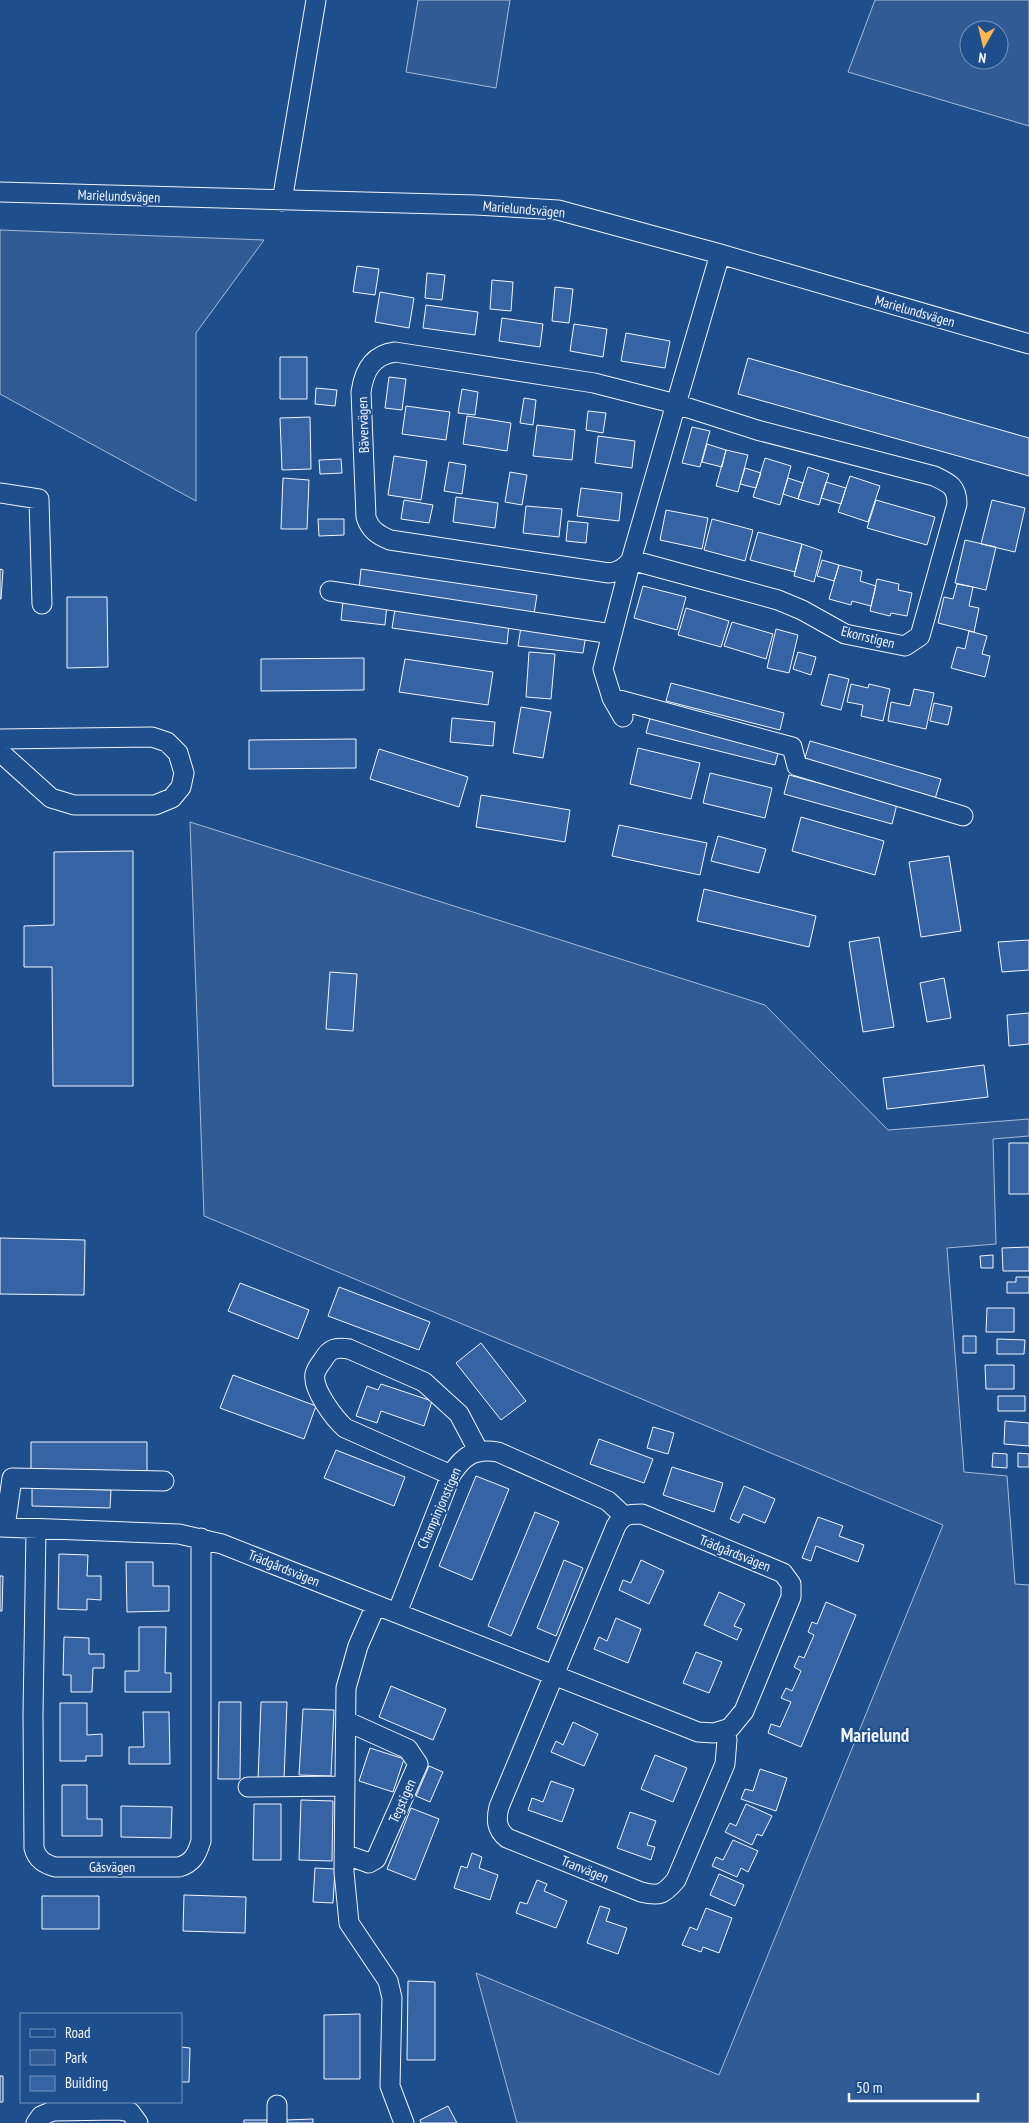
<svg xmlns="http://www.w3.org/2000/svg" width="1029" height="2123" font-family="'PT Sans Narrow',sans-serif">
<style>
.green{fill:#305b95;stroke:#a8bbd7;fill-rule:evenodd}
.building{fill:#3563a3;stroke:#f2f6ff}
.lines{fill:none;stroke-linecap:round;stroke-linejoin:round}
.minor-casing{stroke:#f2f6ff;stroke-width:21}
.minor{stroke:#1f4e8c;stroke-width:19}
.labels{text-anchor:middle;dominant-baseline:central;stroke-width:4;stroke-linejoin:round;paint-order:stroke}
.street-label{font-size:14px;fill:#f2f6ff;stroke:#1f4e8c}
.district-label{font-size:19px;font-weight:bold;fill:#f2f6ff;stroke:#1f4e8c}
</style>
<rect width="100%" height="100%" fill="#1f4e8c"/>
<path class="green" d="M418 0H510L496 88 406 72Z
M875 0H1029V126L848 72ZM969 30H999V60H969Z
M0 230 264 240 196 333V501L0 394Z
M190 822 765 1005 888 1130 1029 1119V1136L993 1139 996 1244 947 1248 964 1472 1007 1476 1015 1584 1029 1585V2123H517L476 1973 719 2075 943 1525 204 1216Z"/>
<path class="building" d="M357 266 379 269 375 295 353 292Z
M427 273 445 275 442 300 425 298Z
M492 280 513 282 511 311 490 309Z
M555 287 573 289 569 323 552 321Z
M380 292 414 298 409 328 375 322Z
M426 305 478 312 475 335 423 328Z
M502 318 543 324 540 347 499 341Z
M574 324 607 329 603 357 570 351Z
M626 333 670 341 665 368 621 361Z
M280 357H307V399H280Z
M748 358 1029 438V476L738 394Z
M389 377 406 379 402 410 385 408Z
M316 388 337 390 335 406 315 404Z
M462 389 478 392 475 415 458 413Z
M524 398 536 400 533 425 520 423Z
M406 406 450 412 446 440 402 434Z
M588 411 606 413 603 433 586 430Z
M467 416 511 423 507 451 463 444Z
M310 417 311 469 282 470 280 418Z
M537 425 575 430 572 460 533 456Z
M692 427 710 431 700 467 682 463Z
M598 436 635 441 632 468 595 463Z
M707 444 726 450 722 467 702 462Z
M726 450 748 455 738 492 716 486Z
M394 456 427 461 421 500 388 495Z
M765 458 791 466 780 505 753 497Z
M341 459 342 473 320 474 319 460Z
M449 462 466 465 462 494 444 491Z
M808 467 829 474 819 505 798 499Z
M745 468 761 473 756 488 740 484Z
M510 472 527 475 522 505 505 502Z
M850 476 880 486 868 522 838 512Z
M283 478 309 480 307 529H281Z
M788 478 803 483 798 499 783 494Z
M826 482 846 488 841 504 821 498Z
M581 488 622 493 619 521 577 516Z
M456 497 498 503 495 528 453 522Z
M404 500 433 505 429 523 401 519Z
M876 500 935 517 927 545 867 528Z
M992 500 1025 508 1015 552 981 544Z
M526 506 562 509 559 537 523 533Z
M666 510 708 518 702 549 660 540Z
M318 519H344V535L319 536Z
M712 519 753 530 745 561 704 550Z
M568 521 588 523 586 543 566 541Z
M758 532 802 544 795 572 750 560Z
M965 540 996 547 986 590 955 583Z
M802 544 822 551 814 582 794 576Z
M822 560 839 565 834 581 817 576Z
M839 565 862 571 860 581 876 586 871 606 852 601 851 605 829 599Z
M0 569 3 570 1 599H0Z
M361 569 537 595 534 614 359 589Z
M877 579 899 584 898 590 912 593 907 616 891 613 890 616 870 611Z
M957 584 973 587 969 606 979 608 974 632 938 623 944 597 953 599Z
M643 586 686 597 677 630 634 618Z
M67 597H107L108 667 67 668Z
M343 600 387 604 385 625 341 620Z
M686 608 729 621 721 647 678 635Z
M395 609 509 624 507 644 392 628Z
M732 622 773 634 766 659 724 646Z
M521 627 586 635 583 653 518 646Z
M776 629 798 635 789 673 767 668Z
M969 631 987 636 982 654 990 656 985 677 951 668 957 647 965 649Z
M529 652 555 654 551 699 526 697Z
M798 652 816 657 811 675 793 669Z
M364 658V690L261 691V659Z
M405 659 493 672 488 705 399 692Z
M829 674 849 679 841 710 821 705Z
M671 683 784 713 780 730 666 701Z
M851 684 868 688 869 684 890 689 883 721 861 716 863 705 847 702Z
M914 689 934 693 926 729 888 721 891 702 910 706Z
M934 703 952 707 948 725 930 721Z
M521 707 551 712 543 758 513 753Z
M452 718 495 722 493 746 450 742Z
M650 718 779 749 775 765 646 733Z
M356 739V768L249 769V740Z
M810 741 941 779 935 799 804 761Z
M638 748 700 763 691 799 630 784Z
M379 749 468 777 459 807 370 779Z
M710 773 772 788 765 818 703 803Z
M789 775 897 804 892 824 784 794Z
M481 795 570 810 565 842 476 827Z
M801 817 884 841 875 875 792 851Z
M619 825 707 843 700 875 612 856Z
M718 836 766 849 759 873 711 861Z
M133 851V1086H53L52 967H24V926L54 925V852Z
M949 856 961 931 921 937 909 862Z
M704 889 816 916 809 947 697 921Z
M879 937 894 1027 863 1032 849 942Z
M1029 940V970L1002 972 998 942Z
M330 972 357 974 353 1031 326 1029Z
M944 978 951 1018 927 1022 920 983Z
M1029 1013V1044L1009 1046 1007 1015Z
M984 1065 988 1097 887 1109 883 1078Z
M1009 1143H1029V1194H1009Z
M0 1238 85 1240 84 1295 0 1294Z
M1029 1247V1271H1003L1002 1248Z
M993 1255V1268H981L980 1256Z
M1016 1277H1029V1293H1007V1282H1016Z
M240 1283 309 1310 298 1339 228 1311Z
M339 1287 430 1322 419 1350 328 1316Z
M987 1308H1014V1332H986Z
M963 1336H976V1353H963Z
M997 1339 1025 1340 1024 1354H997Z
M481 1343 526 1401 501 1420 456 1363Z
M985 1365H1014V1389H986Z
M233 1375 316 1406 304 1439 220 1408Z
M381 1384 432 1401 424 1426 381 1411 377 1423 356 1416 367 1386 378 1390Z
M998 1396H1025V1411H998Z
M1005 1421 1029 1423V1446L1004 1444Z
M653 1427 674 1433 668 1454 647 1448Z
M599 1439 653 1459 644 1483 590 1464Z
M31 1442H147V1471H31Z
M336 1450 405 1477 394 1506 324 1478Z
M993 1453 1007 1454V1468L992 1467Z
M1018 1453 1029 1454V1467H1018Z
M672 1467 723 1483 714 1512 663 1495Z
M476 1476 509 1489 472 1580 439 1566Z
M744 1486 775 1499 765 1523 743 1514 739 1523 730 1519Z
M32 1488 111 1490 110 1508 32 1506Z
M535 1512 559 1522 511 1636 488 1626Z
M818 1517 843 1526 839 1536 864 1545 858 1562 816 1546 811 1561 802 1558Z
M59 1554 88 1555 87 1576H101V1600L87 1599V1610L58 1609Z
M564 1560 583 1568 556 1636 537 1628Z
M641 1560 664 1571 649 1604 619 1590 623 1580 631 1583Z
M126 1562H153V1586H169V1611L127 1612Z
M0 1576H3L2 1611H0Z
M719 1592 745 1604 734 1626 742 1629 737 1640 704 1625Z
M826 1602 856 1615 801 1747 768 1733 771 1724 780 1727 791 1702 781 1698 786 1688 792 1691 801 1671 794 1667 799 1656 804 1658 814 1635 808 1632 812 1622 817 1624Z
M616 1618 641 1629 628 1663 594 1649 599 1637 607 1641Z
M139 1627H166L165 1673H171V1692H125V1671H139Z
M64 1637 89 1638V1654H104V1668H93L92 1692H71V1675H63Z
M696 1652 722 1662 709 1693 683 1683Z
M391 1686 446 1709 433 1740 379 1717Z
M219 1702H241L240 1779H218Z
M261 1702H287L284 1780H258Z
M60 1703H87V1735L102 1734V1756H86V1761H60Z
M303 1709 334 1710 331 1776 299 1775Z
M143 1712H169L170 1764H129V1747H144Z
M573 1722 598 1734 584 1766 551 1752 556 1741 563 1745Z
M370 1748 404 1759 393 1792 359 1781Z
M655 1755 687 1768 673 1802 641 1789Z
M429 1766 443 1772 430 1802 416 1796Z
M760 1769 787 1778 776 1811 741 1799 745 1789 753 1791Z
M551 1781 574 1789 562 1822 528 1810 532 1798 543 1802Z
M62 1785H87V1819H102V1836H62Z
M301 1800 333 1801 332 1861 299 1860Z
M254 1804H281V1860H253Z
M746 1804 772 1816 762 1836 757 1834 752 1845 725 1832 730 1823 736 1826Z
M121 1806 172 1807 171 1838 121 1837Z
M411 1808 439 1819 415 1880 387 1869Z
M630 1812 656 1821 647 1845 655 1847 651 1860 617 1848Z
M733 1840 758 1851 748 1872 741 1868 737 1877 712 1866 716 1857 723 1860Z
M472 1853 482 1857 479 1868 498 1875 490 1900 454 1888 461 1866 467 1868Z
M315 1868 335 1869 333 1903 313 1902Z
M719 1874 744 1885 735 1906 710 1895Z
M537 1880 547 1884 544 1891 567 1901 556 1928 516 1913 520 1902 527 1904Z
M184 1895 246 1897 245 1933 183 1931Z
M42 1896H99V1929H42Z
M600 1906 610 1909 606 1921 627 1928 618 1954 587 1943Z
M706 1908 732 1918 719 1953 703 1947 701 1952 682 1945 690 1927 697 1930Z
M408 1981 435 1982V2060H407Z
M360 2014V2079H324V2015Z
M181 2047 190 2048 189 2082H181Z
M0 2076H3V2102H0Z
M448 2106 457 2123H421L420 2120Z
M313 2119V2123H286V2120Z
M244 2120H267V2123H244Z"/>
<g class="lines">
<defs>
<path id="minor" d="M0 192 476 205 558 210 720 254 1029 344
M282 201 316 0
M0 493 39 499 42 604
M631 560C626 567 618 572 609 573L390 540C378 535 370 530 366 517L361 392C364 371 372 355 395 352L594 383 676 404 720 254
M330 591 612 634
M612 698 792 747 797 766 963 816
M623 717 612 698 603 669 631 560 676 404 757 430 934 476C949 483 957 486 957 504L920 636 905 646 845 634 802 610 778 600 631 560
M0 739 152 737 167 742 178 753 184 773 181 787 172 798 155 805H74L51 798 0 752
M451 1475 345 1428C334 1418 312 1389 315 1374 316 1369 320 1364 323 1360 330 1348 336 1347 349 1349L424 1382 459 1414 479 1452
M0 1527 179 1534 222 1544 698 1732 714 1733 730 1728 744 1711 791 1597V1584L783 1573 642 1514C629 1514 623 1514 616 1526L499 1807C496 1819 496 1829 507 1838L641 1892C660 1897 664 1894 676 1880L725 1764 727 1740 725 1730
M5 1527 12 1478 164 1481
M36 1529 33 1714 34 1848C37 1860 45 1864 55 1867H179C193 1863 197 1854 201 1841V1538
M376 1605 358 1646 346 1688 344 1872 349 1923 388 1981 392 1998 390 2086 404 2123
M397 1613 451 1475C463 1456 474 1448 498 1452L608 1501 624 1516
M248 1787 345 1786
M344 1854 369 1863 376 1859 418 1764 408 1749 346 1721
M36 2123 41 2116 53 2111 119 2110 130 2112 138 2123
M277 2123V2105"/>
</defs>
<use href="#minor" class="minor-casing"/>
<use href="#minor" class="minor"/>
</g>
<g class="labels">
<g class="street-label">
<text transform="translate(119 196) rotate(2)">Marielundsvägen</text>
<text transform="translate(524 209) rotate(5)">Marielundsvägen</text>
<text transform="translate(915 311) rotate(16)">Marielundsvägen</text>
<text transform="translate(363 425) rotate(-92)">Bävervägen</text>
<text transform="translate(868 637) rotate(14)">Ekorrstigen</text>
<text transform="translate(439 1508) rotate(-66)">Champinjonstigen</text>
<text transform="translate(735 1553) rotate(22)">Trädgårdsvägen</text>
<text transform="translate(284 1568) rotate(22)">Trädgårdsvägen</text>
<text transform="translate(402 1801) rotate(-66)">Tegstigen</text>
<text x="112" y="1867">Gåsvägen</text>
<text transform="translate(585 1869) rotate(22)">Tranvägen</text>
</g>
<g class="district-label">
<text x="875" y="1735">Marielund</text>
</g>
</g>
<rect x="20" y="2013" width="162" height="90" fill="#1f4e8c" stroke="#7391ba"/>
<rect x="30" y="2029" width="25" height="8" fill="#1f4e8c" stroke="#7391ba"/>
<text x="65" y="2038" font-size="15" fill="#f2f6ff">Road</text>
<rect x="30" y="2050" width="25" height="15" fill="#305b95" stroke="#7391ba"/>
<text x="65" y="2063" font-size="15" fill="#f2f6ff">Park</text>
<rect x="30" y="2076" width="25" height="15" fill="#3563a3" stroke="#7391ba"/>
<text x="65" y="2088" font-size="15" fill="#f2f6ff">Building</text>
<g transform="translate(984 45) rotate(188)"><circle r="24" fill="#1f4e8c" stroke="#7391ba"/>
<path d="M0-4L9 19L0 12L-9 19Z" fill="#ffb74d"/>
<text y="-8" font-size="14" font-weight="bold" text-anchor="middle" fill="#f2f6ff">N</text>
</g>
<path d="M849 2093v8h129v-8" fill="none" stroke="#f2f6ff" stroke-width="2.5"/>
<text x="856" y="2093" font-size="15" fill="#f2f6ff" stroke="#1f4e8c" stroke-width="4" paint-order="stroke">50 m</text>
</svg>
